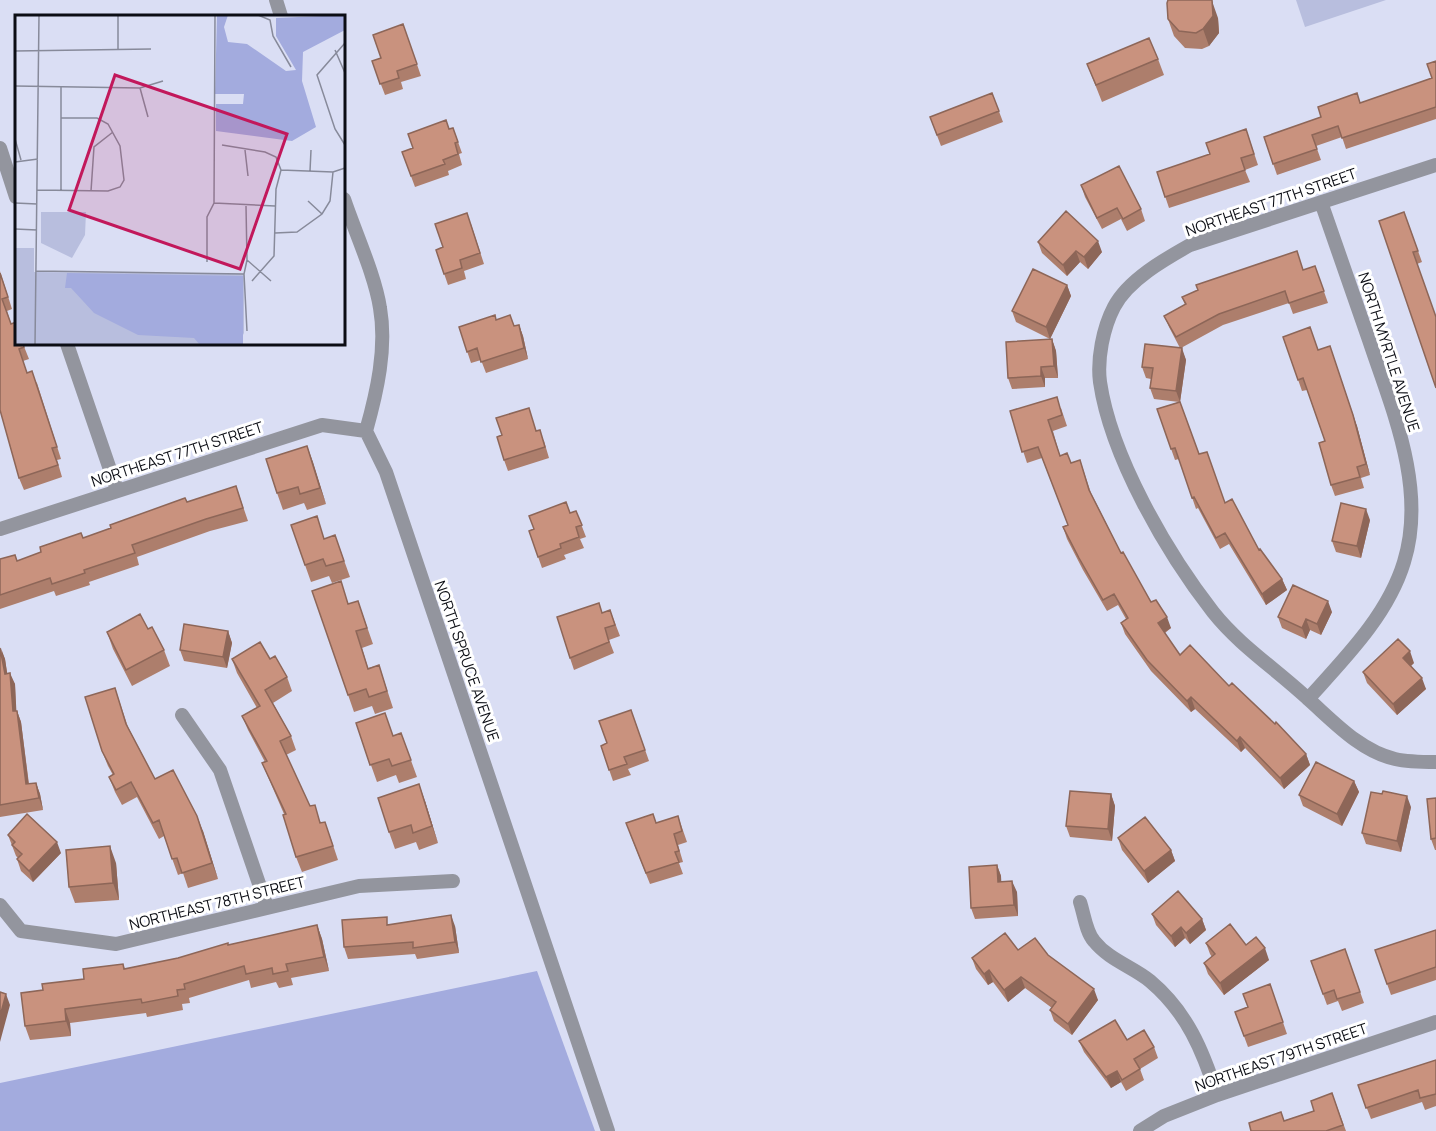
<svg xmlns="http://www.w3.org/2000/svg" width="1436" height="1131" font-family="Manrope,sans-serif">
<style>
.green{fill:#b8bede}
.forest{fill:#a3abde}
.lines{fill:none;stroke-linecap:round;stroke-linejoin:round}
.minor{stroke:#93959e;stroke-width:14}
.wall{fill:#ad7e6c}
.shaded-wall{fill:#8d6658}
.building{fill:#c9927e;stroke:#8d6658;stroke-width:1.5}
.labels{text-anchor:middle;dominant-baseline:central;stroke-width:6;stroke-linejoin:round;paint-order:stroke}
.street-label{font-size:15px;fill:#0b0d14;stroke:#fff}
.inset-road{fill:none;stroke:#878a9a;stroke-width:1.5}
.view{fill:#c2185b;fill-opacity:0.15;stroke:#c2185b;stroke-width:3}
.inset-edge{fill:none;stroke:#0b0d14;stroke-width:3}
</style>
<rect width="100%" height="100%" fill="#dadef4"/>
<path class="green" d="M1296 0H1386L1305 27Z"/>
<path class="forest" d="M537 971 595 1131H0V1083Z"/>
<g class="lines">
<path class="minor" d="M276 0 281 16
M0 148 16 197
M1436 165 1190 245C1165 259 1128 280 1114 307 1103 328 1097 359 1100 382 1111 457 1167 553 1213 612 1240 646 1276 669 1307 698 1333 721 1360 751 1395 759 1408 762 1423 762 1436 762
M344 199C355 232 375 275 380 308 387 348 377 392 366 431L386 472 608 1131
M67 344 117 490
M0 529 322 425 366 431
M1308 699C1345 658 1388 615 1404 562 1427 488 1392 409 1369 340 1353 294 1337 248 1321 202
M182 715 220 770 267 907
M1080 902C1084 914 1086 932 1094 941 1109 960 1133 967 1150 981 1187 1012 1203 1051 1217 1095
M0 905 21 931 116 944 359 886 453 881
M1140 1131 1164 1116 1217 1095 1436 1022"/>
</g>
<path class="wall" d="M1218 18 1219 33 1209 46 1202 49 1185 48 1174 36 1168 19Z
M403 24 421 76 401 82 403 89 385 95 372 61 381 58Z
M1158 59 1164 75 1102 102 1087 64Z
M1436 61V119L1346 149 1342 137 1316 146 1321 160 1277 175 1264 137 1432 78Z
M992 93 1003 122 941 146 930 117Z
M453 128 462 153 459 154 462 165 448 171 449 175 415 187 402 152 413 148Z
M1246 129 1258 165 1245 170 1250 182 1169 208 1157 172 1210 154Z
M1081 185 1141 209 1145 221 1127 231 1121 219 1102 229 1085 197Z
M1404 212 1422 262 1417 264 1436 317 1379 221Z
M471 224 484 264 464 271 466 279 448 285 436 250 443 247Z
M1038 242 1102 252 1088 269 1080 262 1067 276 1042 253Z
M1315 266 1328 303 1293 314 1289 303 1223 325 1181 348 1186 360 1180 402 1199 454 1225 503 1259 550 1282 579 1287 590 1266 605 1229 544 1220 549 1198 508 1196 509 1179 459 1175 460 1157 409 1179 402 1154 399 1150 388 1151 379 1146 378 1142 367 1180 348 1169 327 1164 316 1185 305 1182 297 1304 270Z
M0 271 12 309 7 311 11 324 23 344 29 359 23 361 27 373 37 383 61 459 57 460 62 477 24 490 19 478Z
M1067 285 1071 296 1050 339 1016 322 1012 311Z
M496 320 515 326 519 325 523 336 528 359 486 373 481 360 471 363 459 327Z
M1283 337 1318 350 1357 426 1370 475 1361 478 1364 488 1335 496 1331 485 1325 441 1307 390 1302 391Z
M1052 339 1056 351 1058 378H1045V387L1012 389 1008 378Z
M1061 408 1067 426 1053 431 1060 456 1071 463 1080 460 1091 493 1121 553 1151 602 1171 628 1165 633 1180 655 1229 686 1306 754 1310 765 1284 789 1245 748 1241 752 1195 709 1191 712 1151 671 1125 634 1121 623 1126 619 1118 605 1107 611 1083 570 1067 539 1063 527 1068 525 1042 458 1027 463 1010 411Z
M537 431 544 441 549 458 508 471 504 460Z
M307 446 326 504 307 510 304 503 283 510 277 493Z
M236 486 248 521 210 531 137 557 139 565 89 582 90 585 56 596 54 591 0 609V559L17 561Z
M576 511 586 537 580 539 584 548 564 555 566 559 542 568 529 531Z
M1370 520 1361 558 1336 552 1332 541Z
M335 535 350 577 332 583 329 576 311 582 305 565 325 539Z
M312 591 349 604 358 601 373 644 362 648 368 668 379 665 393 708 375 714 372 706 354 712Z
M610 610 620 636 609 640 614 653 574 670 570 658Z
M1332 612 1321 635 1310 630 1306 639 1282 628 1278 617Z
M148 629 164 650 170 666 132 686 113 649 107 632Z
M228 631 232 643 227 668 184 661 180 650Z
M0 648 5 659 7 673 15 684 16 711H17L21 722 29 784 36 783 40 794 43 810 0 817Z
M232 659H270L287 677 292 691 273 703 291 736 296 750 286 755 310 806 330 836 338 860 302 872 296 857 284 814 268 777 262 763 265 762 248 730 242 716 257 708 237 673Z
M1414 663 1411 666 1426 689 1397 715 1367 683 1363 672Z
M115 688 128 727 155 779 203 831 218 879 188 888 183 873 178 875 164 836 159 839 137 797 122 805 115 792 109 777 113 775 108 766 102 751Z
M631 710 649 761 628 769 631 775 613 781 601 746 607 743Z
M356 723 393 736 401 733 417 777 399 783 396 775 377 782Z
M1354 781 1359 792 1342 826 1303 806 1299 795Z
M1111 794 1115 806 1112 841 1070 837 1066 826Z
M1436 798V850H1435L1431 839Z
M425 801 438 843 419 850 416 842 395 849 389 832Z
M1411 807 1401 852 1366 844 1362 833Z
M678 816 687 842 678 845 683 862 679 863 683 874 650 884 630 834 656 823Z
M8 835 61 853 33 882 21 871 17 859 18 858 16 856Z
M1118 838 1171 850 1175 861 1148 883 1122 850Z
M116 863 119 900 75 903 69 887Z
M997 865 1001 876V882L1017 892 1018 916 975 919 971 908Z
M1152 914 1202 919 1206 930 1190 944 1185 938 1175 947 1156 925Z
M389 924 455 926 459 953 417 959 415 954 348 959 344 947Z
M317 925 322 939 329 971 291 978 293 985 279 988 276 982 251 988 249 980 189 998 190 1003 182 1004 183 1010 147 1017 146 1013 70 1023 71 1036 30 1040 25 1026 43 990 84 979 123 964 125 969 178 958 228 945Z
M1436 930V980L1391 995 1375 950Z
M1206 943 1246 945 1269 960 1224 995 1208 974 1204 963 1212 957 1210 954Z
M1345 949 1364 1003 1342 1011 1338 1001 1327 1005 1311 961Z
M1018 950 1048 955 1098 1000 1072 1035 1054 1021 1050 1010 1052 1008 1025 988 1008 1002 993 982 988 985 976 969 972 958Z
M1270 984 1287 1034 1248 1047 1235 1012 1248 1007Z
M1127 1040 1154 1047 1158 1058 1140 1069 1144 1080 1126 1091 1121 1082 1111 1088 1084 1052 1079 1041Z
M1436 1060V1106L1425 1110 1422 1102 1371 1119 1358 1085Z
M1332 1093 1346 1131H1251L1314 1111Z"/>
<path class="shaded-wall" d="M1212 1 1218 18 1219 33 1209 46 1203 29Z
M1098 241 1102 252 1088 269 1084 257Z
M1076 251 1080 262 1067 276 1063 265Z
M1067 285 1071 296 1050 339 1046 327Z
M519 325 523 336 528 359 524 348Z
M1052 339 1056 351 1058 378 1054 366Z
M1330 346 1357 426 1370 475 1366 464Z
M1182 348 1186 360 1180 402 1176 391Z
M1041 367 1045 378V387L1041 376Z
M307 446 313 462 326 504 320 488Z
M1366 509 1370 520 1361 558 1357 546Z
M1282 579 1287 590 1266 605 1262 594Z
M1328 601 1332 612 1321 635 1317 624Z
M1167 617 1171 628 1162 634 1158 623Z
M1306 619 1310 630 1306 639 1302 628Z
M228 631 232 643 227 668 223 657Z
M1 648 5 659 9 685 5 674Z
M1410 651 1414 663 1407 669 1403 658Z
M10 673 15 684 17 723 13 711Z
M1422 678 1426 689 1397 715 1393 704Z
M1191 697 1195 709 1191 712 1187 701Z
M17 711 21 722 30 795 26 784Z
M1240 737 1245 748 1241 752 1237 741Z
M1306 754 1310 765 1284 789 1280 778Z
M1354 781 1359 792 1342 826 1337 814Z
M36 783 40 794 43 810 39 798Z
M419 784 425 801 438 843 432 826Z
M1111 794 1115 806 1112 841 1108 829Z
M1407 796 1411 807 1401 852 1397 841Z
M197 816 203 831 218 879 212 863Z
M57 842 61 853 33 882 29 871Z
M110 846 116 863 119 900 113 883Z
M1171 850 1175 861 1148 883 1144 871Z
M997 865 1001 876 1002 893 998 882Z
M1012 881 1017 892 1018 916 1014 905Z
M451 915 455 926 459 953 455 942Z
M1202 919 1206 930 1190 944 1186 933Z
M317 925 322 939 329 971 324 957Z
M1181 927 1185 938 1175 947 1171 936Z
M1265 948 1269 960 1224 995 1220 983Z
M989 970 993 982 988 985 984 974Z
M1021 977 1025 988 1008 1002 1004 990Z
M1094 989 1098 1000 1072 1035 1068 1024Z
M6 994 10 1005 0 1042V1016Z
M65 1009 70 1023 71 1036 66 1021Z
M1117 1071 1121 1082 1111 1088 1106 1077Z"/>
<path class="building" d="M1168 0H1212L1213 16 1203 29 1196 33 1179 31 1168 19 1167 3Z
M403 24 417 64 397 71 399 78 380 84 372 61 381 58 373 35Z
M1149 38 1158 59 1096 85 1087 64Z
M1436 61V107L1342 138 1338 126 1312 135 1317 149 1273 164 1264 137 1321 117 1318 107 1357 93 1360 103 1432 78 1427 64Z
M992 93 999 111 937 135 930 117Z
M446 120 449 129 453 128 458 142 455 143 458 154 443 160 445 164 411 176 402 152 413 148 408 134Z
M1246 129 1254 154 1241 158 1245 170 1165 197 1157 172 1210 154 1206 143Z
M1119 166 1141 209 1123 219 1117 208 1097 218 1081 185Z
M1066 211 1098 241 1084 257 1076 251 1063 265 1038 242Z
M1404 212 1418 251 1413 252 1436 317V388L1379 221Z
M467 213 480 253 460 260 462 268 444 274 436 250 443 247 435 224Z
M1297 251 1303 270 1315 266 1324 291 1289 303 1285 291 1219 314 1176 337 1164 316 1186 304 1182 297 1198 290 1196 285Z
M1033 269 1067 285 1046 327 1012 311Z
M0 273 8 297 2 299 11 324 16 322V344H23L24 347 19 349 27 373 32 371 57 447 52 448 58 465 19 478 0 410Z
M495 315 496 320 510 315 514 326 519 325 524 348 481 362 477 348 467 352 459 327Z
M1310 327 1318 350 1330 346 1353 415 1366 464 1357 467 1360 477 1331 485 1319 443 1325 441 1303 378 1298 380 1283 337Z
M1052 339 1054 366 1041 367V376L1008 378 1006 342Z
M1145 344 1182 348 1176 391 1150 388 1153 368 1142 367Z
M1057 397 1062 415 1048 420 1060 456 1067 453 1071 463 1080 460 1089 490 1121 553 1123 552 1151 602 1156 600 1167 617 1158 623 1180 655 1190 645 1229 686 1232 683 1275 724 1276 722 1306 754 1280 778 1240 737 1237 741 1191 697 1187 701 1147 660 1121 623 1128 618 1114 594 1103 600 1079 558 1063 527 1068 525 1038 447 1022 452 1010 411Z
M1180 402 1199 454 1207 452 1225 503 1232 499 1259 550 1260 549 1282 579 1262 594 1225 533 1216 538 1194 497 1192 498 1175 448 1171 449 1157 409Z
M529 408 536 431 540 430 545 447 504 460 497 437 502 435 496 418Z
M307 446 320 488 300 494 298 487 277 493 266 459Z
M236 486 243 508 206 519 132 545 135 553 84 570 85 573 52 584 50 578 0 595V559L15 555 17 561 41 552 40 547 81 533 83 538 111 528 110 525 185 498 187 502Z
M566 502 570 513 576 511 582 525 576 527 579 537 560 544 561 548 538 557 529 531 534 529 529 516Z
M1341 503 1366 509 1357 546 1332 541Z
M317 516 324 539 335 535 344 561 326 566 323 559 305 565 291 525Z
M341 581 348 604 358 601 367 628 356 631 368 669 379 665 387 691 369 697 366 689 348 695 312 591Z
M1293 585 1328 601 1317 624 1306 619 1302 628 1278 617Z
M599 603 602 613 610 610 615 625 605 628 609 642 570 658 557 617Z
M140 614 148 629 152 627 164 650 126 670 107 632Z
M184 624 228 631 223 657 180 650Z
M1398 639 1410 651 1403 658 1422 678 1393 704 1363 672Z
M260 642 270 659 275 656 287 677 265 690 291 736 280 741 310 806 315 805 320 823 325 822 333 846 296 857 283 815 286 814 262 763 267 761 242 716 260 706 232 659Z
M0 648 5 674 10 673 13 711H17L26 784 36 783 39 798 0 805Z
M115 688 126 724 155 779 173 770 197 816 212 863 182 873 177 858 172 859 159 820 153 823 131 782 116 790 109 777 114 774 102 751 85 697Z
M631 710 645 750 624 757 627 764 609 770 601 746 607 743 599 721Z
M385 713 393 736 401 733 411 760 392 766 389 759 370 765 356 723Z
M1316 762 1354 781 1337 814 1299 795Z
M419 784 432 826 413 833 411 825 389 832 378 798Z
M1070 791 1111 794 1108 829 1066 826Z
M1383 791 1407 796 1397 841 1362 833 1371 792 1382 794Z
M1436 798V838L1431 839 1427 799Z
M27 814 57 842 29 871 17 859 22 854 12 845 15 842 8 835Z
M653 814 656 823 678 816 682 831 674 834 679 851 675 852 679 862 646 873 626 823Z
M1145 817 1171 850 1144 871 1118 838Z
M110 846 113 883 69 887 66 850Z
M997 865 998 882 1012 881 1014 905 971 908 969 867Z
M1178 891 1202 919 1186 933 1181 927 1171 936 1152 914Z
M451 915 455 942 413 948V942L344 947 342 920 387 917V925Z
M1230 924 1246 945 1256 937 1265 948 1220 983 1204 963 1215 954 1206 943Z
M317 925 324 957 286 964 288 971 273 974 272 968 246 974 244 966 184 984 185 989 177 990 178 996 142 1003 141 999 65 1009 66 1021 25 1026 21 993 43 990 42 984 84 979 83 969 123 964 124 969 178 958 228 943V945Z
M1436 930V967L1387 984 1375 950Z
M1005 933 1018 950 1035 938 1048 955 1094 989 1068 1024 1050 1010 1056 1002 1021 977 1004 990 989 970 984 974 972 958Z
M1345 949 1360 992 1337 999 1334 990 1323 994 1311 961Z
M1270 984 1283 1022 1244 1036 1235 1012 1248 1007 1243 994Z
M0 992 6 994 0 1016Z
M1115 1020 1127 1040 1144 1030 1154 1047 1134 1059 1140 1069 1122 1080 1117 1071 1106 1077 1079 1041Z
M1436 1060V1094L1420 1098 1418 1090 1366 1108 1358 1085Z
M1332 1093 1343 1125 1326 1131H1251L1249 1123 1281 1112 1284 1121 1314 1111 1311 1101Z"/>
<g class="labels">
<g class="street-label">
<text transform="translate(1271 202) rotate(-19)">NORTHEAST 77TH STREET</text>
<text transform="translate(1389 352) rotate(72)">NORTH MYRTLE AVENUE</text>
<text transform="translate(177 454) rotate(-18)">NORTHEAST 77TH STREET</text>
<text transform="translate(467 661) rotate(71)">NORTH SPRUCE AVENUE</text>
<text transform="translate(217 903) rotate(-14)">NORTHEAST 78TH STREET</text>
<text transform="translate(1281 1057) rotate(-19)">NORTHEAST 79TH STREET</text>
</g>
</g>
<g transform="translate(15 15)">
<rect width="330" height="330" fill="#dadef4"/>
<path d="M26 197H71L70 220 57 243 26 228ZM0 233H19V257L229 259V318L223 330H0Z" fill="#b8bede"/>
<path d="M202 0H213L209 12 213 27 232 29 271 56 281 55 261 21V3L330 0V15L288 37 287 66 301 112 277 126 201 116V89H228L229 79H200ZM52 258 228 261V330H185L179 323 123 320 79 298 56 273H50Z" fill="#a3abde"/>
<path class="inset-road" d="M243 0 255 5 258 21 276 52M330 28 302 60 320 114 330 130M103 34V0M320 35 330 58M0 36 136 34M0 71 125 73 148 66M125 73 133 102M0 124 6 145M207 130 250 137 261 142 266 155M230 135 233 161M0 147 23 144M266 155 318 157 330 153M295 156 296 135M22 175 93 176 105 172 109 165 105 131 93 109 82 103H46M46 175V72M76 176 79 132 98 117M293 186 307 199M0 188 22 189M199 188 260 191M231 191 232 245 256 266M0 214 22 215M260 218 282 217 307 199 315 186 318 157M192 247V202L199 188 200 0M21 256 229 259M237 266 259 241 261 174 266 155M232 316 229 259 232 245M20 330 24 0"/>
<path class="view" d="M100 60 272 119 225 254 54 195Z"/>
<rect width="330" height="330" class="inset-edge"/>
</g>
</svg>
